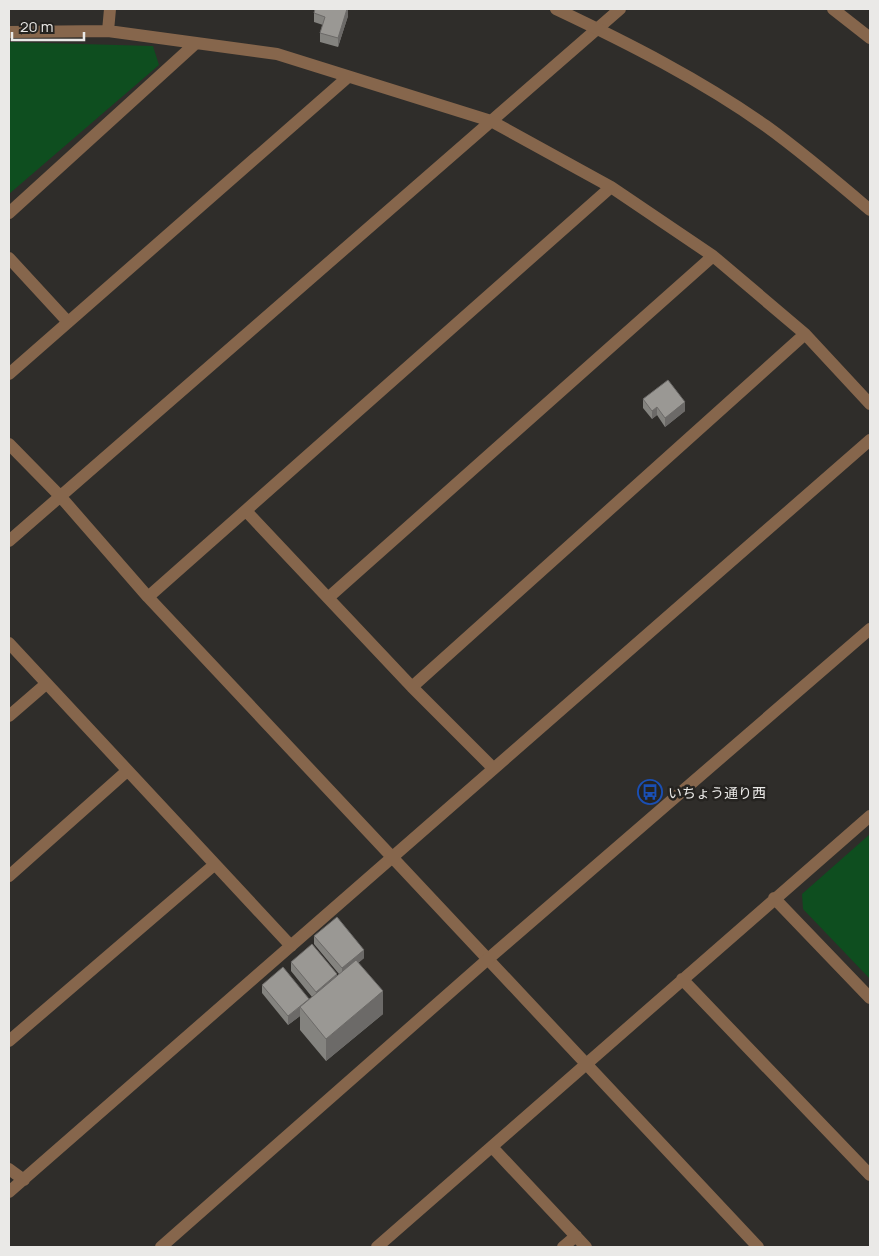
<svg xmlns="http://www.w3.org/2000/svg" width="879" height="1256" font-family="Manrope,'Noto Sans JP',sans-serif">
<style>
.green{fill:#0e4e1f}
.lines{fill:none;stroke-linecap:round;stroke-linejoin:round}
.minor{stroke:#86664c;stroke-width:12}
.tertiary{stroke:#86664c;stroke-width:12}
.wall{fill:#84837f}
.shaded-wall{fill:#6c6a68}
.building{fill:#9a9894;stroke:#6c6a68}
.labels{text-anchor:middle;dominant-baseline:central;stroke-width:5;stroke-linejoin:round;paint-order:stroke}
.poi-label{font-size:14px;fill:#eae9e7;stroke:#252320;text-anchor:start}
</style>
<rect width="100%" height="100%" fill="#2f2d2a"/>
<path class="green" d="M9 42 153 46 159 65 9 194Z
M870 834V979L803 909 802 894Z"/>
<g class="lines">
<path class="minor" d="M833 9 870 38
M108 31 110 9
M9 32 108 31 277 54 491 121 611 187 713 256 805 334 870 404
M9 213 196 43
M9 258 68 322
M9 374 348 77
M9 444 60 496 148 597 758 1247
M246 511 412 687 493 768
M9 541 620 9
M148 597 611 187
M328 598 713 256
M9 643 291 946
M412 687 805 334
M9 716 46 684
M9 876 127 771
M774 898 870 998
M682 979 870 1175
M9 1041 214 865
M492 1147 586 1247
M9 1169 24 1180
M9 1192 870 440
M377 1247 870 816
M563 1247 576 1236"/>
<path class="tertiary" d="M556 9C628 43 701 80 766 126 802 152 836 181 870 210
M161 1247 488 959 870 629"/>
</g>
<path class="wall" d="M348 9V16L338 47 320 42V33L323 25 314 22V13Z
M643 399 685 411 665 427 657 415 652 419 643 408Z
M314 936 364 958 358 963 383 1014 326 1061 300 1030V1016L288 1025 262 993V985L309 999 312 997 291 971V962L337 976 339 974 314 944Z"/>
<path class="shaded-wall" d="M347 9H348V16L338 47V38Z
M685 402V411L665 427V418Z
M657 407V415L652 419V411Z
M364 950V958L342 977V968Z
M337 974V983L316 1001V992Z
M383 991V1014L326 1061V1039Z
M300 1007V1016L288 1025V1016Z"/>
<path class="building" d="M315 9H347L338 38 320 33 325 17 314 13Z
M668 380 685 402 665 418 657 407 652 411 643 399Z
M337 917 364 950 342 968 314 936Z
M312 944 337 974 316 992 291 962Z
M356 960 383 991 326 1039 300 1007Z
M283 967 309 999 288 1016 262 985Z"/>
<defs>
<symbol id="bus-ring" viewBox="-11 -11 22 22"><circle r="9.5" fill="#252320" stroke="#1a4fb4" stroke-width="1.5"/><path d="M-5-6H5V4H4V6H2V4H-2V6H-4V4H-5ZM-3.5-4V0h7V-4ZM-3.5 1.2v1.5H-2V1.2ZM2 1.2v1.5H3.5V1.2Z" fill="#1a4fb4"/></symbol>
</defs>
<g fill-rule="evenodd">
<use href="#bus-ring" x="636" y="778" width="28" height="28"/>
</g>
<g class="labels">
<g class="poi-label">
<text x="668" y="792">いちょう通り西</text>
</g>
</g>
<rect width="879" height="1256" fill="none" stroke="#eae9e7" stroke-width="20"/>
<path d="M12 32v8h72v-8" fill="none" stroke="#eae9e7" stroke-width="2.5"/>
<text x="20" y="32" font-size="15" fill="#eae9e7" stroke="#252320" stroke-width="4" paint-order="stroke">20 m</text>
</svg>
